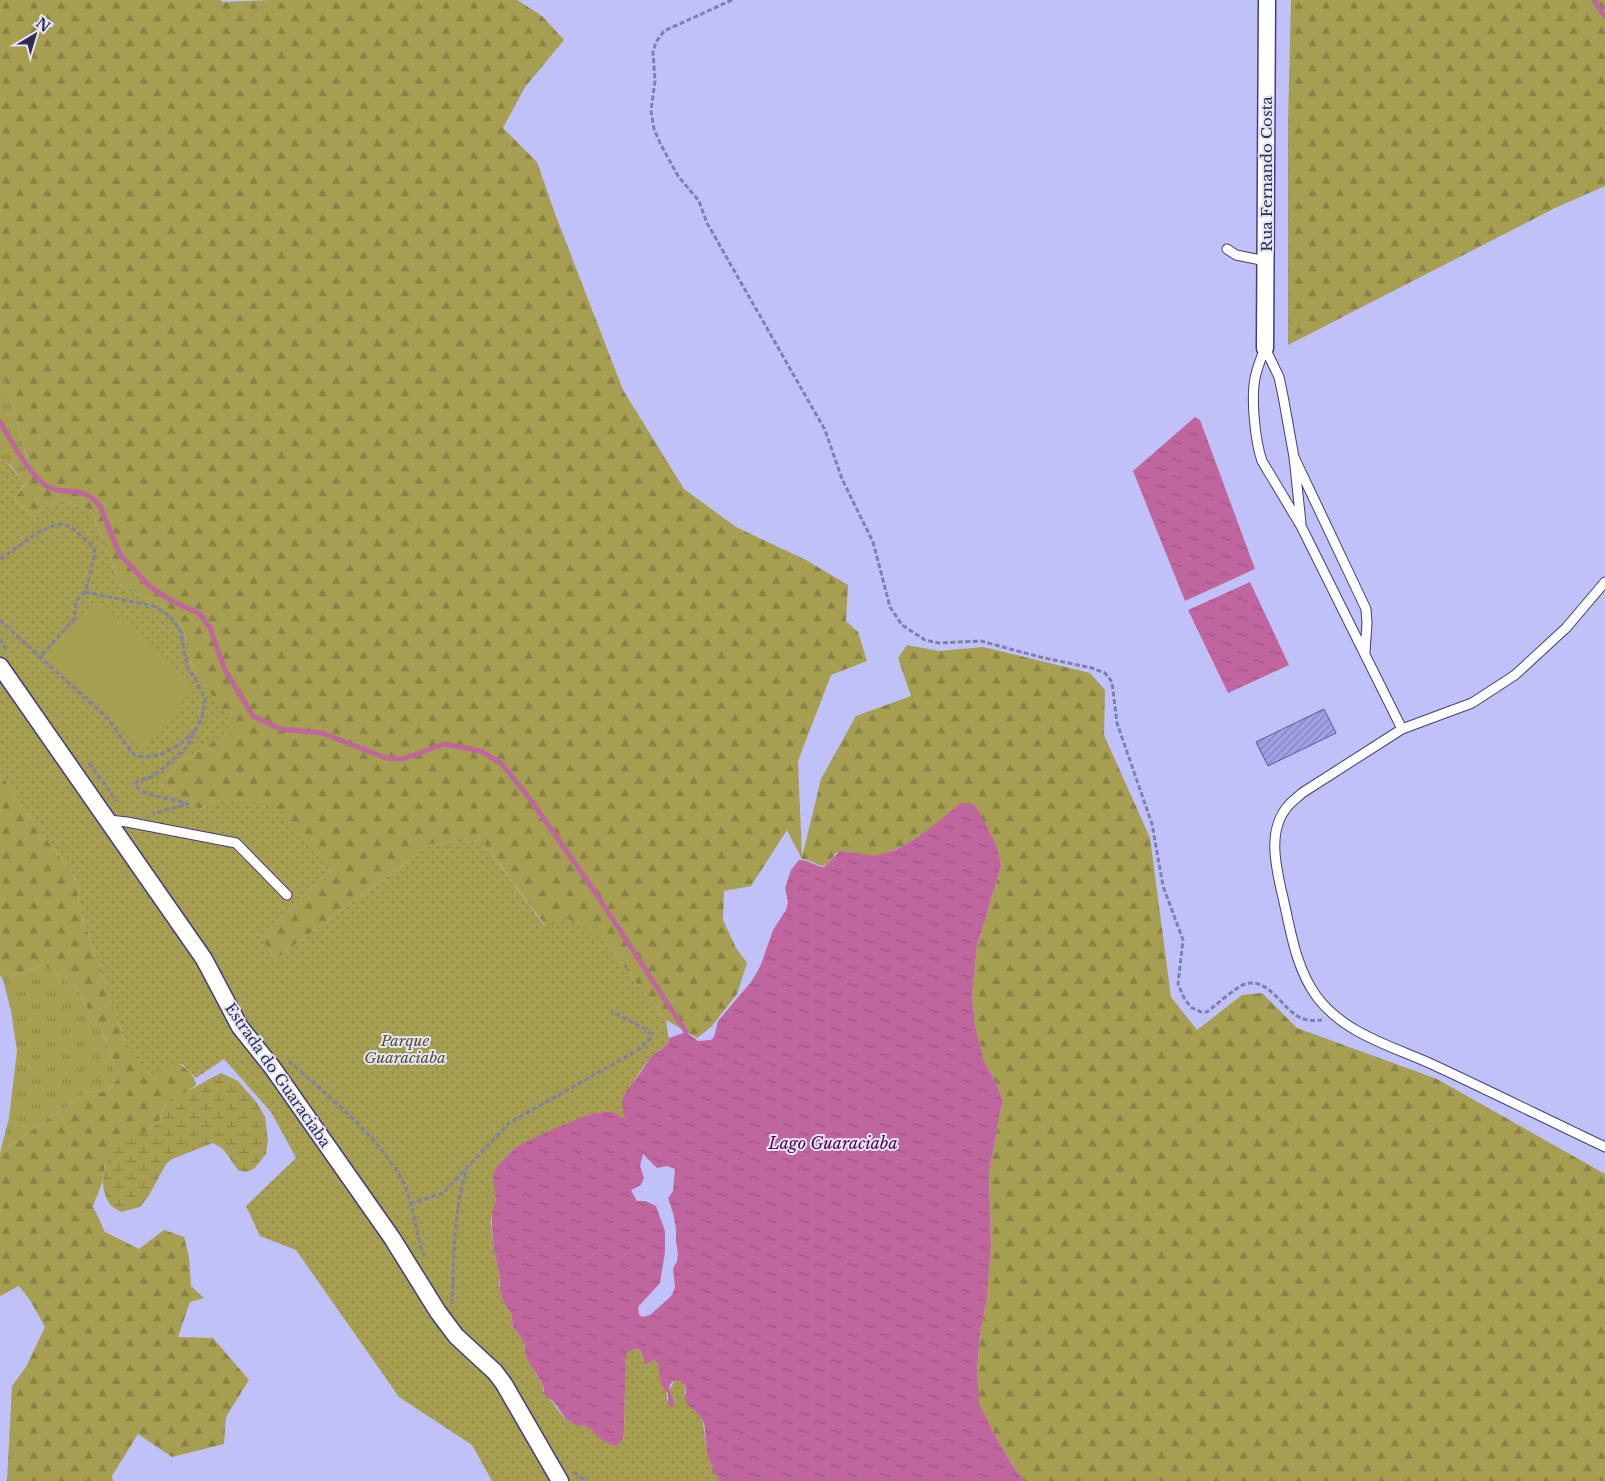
<svg xmlns="http://www.w3.org/2000/svg" width="1605" height="1481" font-family="'Libre Baskerville',serif">
<style>
.grass{fill:url(#grass-tufts)}
.forest{fill:url(#forest-firs)}
.wetland{fill:url(#wetland-marsh)}
.park{fill:url(#park-dots)}
.pitch{fill:#a69f51}
.water{fill:url(#water-ripples);fill-rule:evenodd}
.lines{fill:none;stroke-linecap:round;stroke-linejoin:round}
.stream{stroke:#c1659e;stroke-width:5}
.building{fill:url(#building-hatch);stroke:#595695}
.lane-casing{stroke:#423e7a;stroke-width:11}
.street-casing{stroke:#423e7a;stroke-width:19}
.path{stroke:#7f7fab;stroke-width:3;stroke-dasharray:5 2.5;stroke-linecap:butt}
.lane{stroke:#fff;stroke-width:9}
.street{stroke:#fff;stroke-width:16}
.labels{text-anchor:middle;dominant-baseline:central;stroke-width:4;stroke-linejoin:round;paint-order:stroke}
.street-label{font-size:15px;fill:#2e2e4a;stroke:#e4e5fb}
.park-label{font-size:15px;font-style:italic;fill:#565123;stroke:#e4e5fb}
.water-label{font-size:16px;font-style:italic;fill:#57003f;stroke:#e4e5fb}
</style>
<defs>
<pattern id="grass-tufts" width="24" height="20" patternUnits="userSpaceOnUse" patternTransform="scale(1.25)"><rect width="24" height="20" fill="#a69f51"/><path d="M3 7l-1-3M5 7V3M7 7l1-3M15 17l-1-3M17 17v-4M19 17l1-3" fill="none" stroke="#888245"/></pattern>
<pattern id="forest-firs" width="22" height="20" patternUnits="userSpaceOnUse" patternTransform="scale(1.25)"><rect width="22" height="20" fill="#a69f51"/><path d="M5 1l3.5 6h-7zM16 11l3.5 6h-7z" fill="#888245"/></pattern>
<pattern id="wetland-marsh" width="20" height="14" patternUnits="userSpaceOnUse" patternTransform="scale(1.25)"><rect width="20" height="14" fill="#a69f51"/><path d="M1 5h8M5 5V1M11 12h8M15 12V8" fill="none" stroke="#888245"/></pattern>
<pattern id="park-dots" width="8" height="8" patternUnits="userSpaceOnUse" patternTransform="scale(1.25)"><rect width="8" height="8" fill="#a69f51"/><path d="M2 2h.1M6 6h.1" fill="none" stroke="#888245" stroke-width="1.8" stroke-linecap="round"/></pattern>
<pattern id="water-ripples" width="26" height="14" patternUnits="userSpaceOnUse" patternTransform="scale(1.25)"><rect width="26" height="14" fill="#c1659e"/><path d="M2 4q2-2 4 0t4 0M15 11q2-2 4 0t4 0" fill="none" stroke="#9d5483"/></pattern>
<pattern id="building-hatch" width="6" height="6" patternUnits="userSpaceOnUse" patternTransform="scale(1.25)"><rect width="6" height="6" fill="#a0a0e5"/><path d="M-1 1l2-2M0 6l6-6M5 7l2-2" fill="none" stroke="#8383bc"/></pattern>
</defs>
<rect width="100%" height="100%" fill="#c0c1f9"/>
<path class="grass" d="M0 378 6 380 32 476 24 485 11 465 0 461Z
M44 965 76 988 109 1045 117 1080 107 1091 85 1093 0 1153 9 1118 17 1051 11 1011 3 980Z"/>
<path class="forest" d="M0 0H220L223 2 270 0H517L542 16 564 40 525 87 503 128 537 162 554 211 623 390 684 489 736 527 806 560 848 585 846 621 858 632 867 661 831 675 798 761 802 857 821 779 856 716 911 696 898 658 907 645 939 651 983 647 1090 673 1105 690 1104 735 1150 838 1171 997 1197 1030 1242 995 1262 993 1297 1028 1437 1079 1605 1174V1481H1024L1011 1463 993 1432 978 1403 977 1372 980 1334 987 1298 991 1247 989 1172 1000 1113 1003 1102 997 1085 984 1061 975 1026 972 995 977 946 1001 866 997 847 988 831 961 803 930 829 905 845 882 855H860L847 851 836 853C819 876 823 862 802 859L787 830 751 886 724 891 723 920 736 948 747 963 737 994 712 1026 697 1038 666 1020 602 939 545 925 482 841 431 844 276 959 260 937 331 869 220 800 199 809 161 785 178 762 236 729 193 669 183 627 166 607 121 587 92 512 63 499 30 515 14 499 32 475 6 381 0 378Z
M1291 0H1605V186L1555 208 1288 345V124Z
M0 773 24 809 78 882 79 906 126 1044C145 1051 194 1061 196 1085L184 1094 167 1101 159 1121 148 1131 125 1141 105 1166 102 1183 93 1206 105 1232 139 1249 164 1230 184 1237 189 1257 191 1286 204 1298 190 1302 178 1337 213 1338 249 1380 226 1417 224 1444 172 1457 138 1434 112 1476 113 1481H7L12 1386 26 1367 45 1327 30 1300 19 1286 0 1296V1153L85 1093 107 1091 117 1080 109 1045 76 988 44 965 3 980 0 975Z"/>
<path class="wetland" d="M221 1073 238 1081 257 1103 265 1117 268 1140 266 1154 254 1169 245 1172 238 1170 223 1149 213 1143 172 1159 166 1164 148 1197 140 1207 121 1212C117 1209 111 1207 109 1203 96 1182 105 1155 125 1141 135 1134 149 1133 158 1122 162 1117 164 1107 167 1101 186 1093 203 1082 221 1073Z"/>
<path class="park" d="M0 461 10 465 24 485 14 499 30 515 63 499 92 512 121 587 166 607 183 627 193 669 237 729 178 762 161 785 199 809 220 800 277 806 331 869 260 937 276 959 431 844 482 841 544 925 566 917 602 939 666 1020 669 1041 666 1046 656 1052 649 1059 624 1095 623 1112 626 1120 613 1112H602L587 1115 515 1148 498 1165 496 1199 491 1221 494 1251 499 1271V1286L504 1303 511 1313 513 1327 524 1341V1346L536 1375 544 1387 543 1391C554 1401 559 1416 572 1423 577 1426 582 1424 587 1426L609 1444 624 1428 626 1352C643 1343 641 1355 646 1365L654 1360 659 1365C659 1378 668 1388 667 1401L674 1400 669 1393V1390L675 1380 679 1379 686 1386 684 1393 695 1411 699 1413C706 1426 704 1441 708 1455 710 1461 714 1464 713 1470L719 1476 717 1481H492L472 1445 399 1397 296 1250 260 1236 246 1206 296 1158 271 1112 224 1059 196 1078 182 1064 149 1074 126 1044 79 906 78 882 24 809 0 773Z"/>
<path class="pitch" d="M97 599 195 689 143 746 44 657Z"/>
<path class="water" d="M1195 417 1200 420 1255 569 1185 601 1133 471Z
M1250 582 1289 665 1228 693 1188 610Z
M961 803 973 804 980 813 997 847 1001 866 977 946 972 995 975 1026 984 1061 997 1085 1003 1102 1000 1113 989 1172 991 1247 987 1298 980 1334 977 1372 979 1403 993 1432 1011 1463 1024 1481H717L719 1477 712 1472 713 1466C704 1455 707 1437 704 1424 700 1411 691 1411 685 1400L686 1386 679 1380C666 1381 668 1392 674 1400V1406L671 1407 668 1405V1394C660 1386 659 1375 659 1365L654 1360 646 1365C641 1355 643 1342 626 1353L624 1428C623 1437 623 1441 616 1446L609 1444 601 1439 587 1426C582 1424 577 1427 572 1423 560 1416 557 1400 544 1395V1387L526 1357 524 1341 513 1327 511 1313 504 1303 500 1291 499 1271 494 1251 492 1227V1214L496 1199 493 1176 498 1165 515 1148 537 1136 587 1115 602 1112H613L625 1119C618 1097 625 1093 638 1076 644 1069 647 1060 654 1054 660 1049 666 1048 669 1041V1038L686 1032 698 1041 711 1040 714 1037 718 1021 751 982 760 967 773 930 786 910 788 902 785 888 791 870 799 860C809 859 815 867 824 867L840 851C854 851 867 858 882 854 910 848 939 820 961 803ZM643 1154 657 1168 667 1166 675 1169 673 1191 668 1198 673 1213 676 1229V1242L678 1254 677 1261 673 1269 675 1287 672 1295 668 1299 650 1315 642 1317 639 1314 638 1307 660 1283 665 1252V1231L656 1206 645 1201H637L631 1190 641 1185 644 1178 640 1166Z"/>
<g class="lines">
<path class="stream" d="M1594 0 1605 17
M0 422C9 438 32 479 48 487 69 497 81 483 100 506L119 553 149 586 172 601 200 614 210 628 225 670 253 716 280 729 322 733 386 758 403 759 444 744 481 751 502 764 530 799 595 892 686 1032"/>
</g>
<path class="building" d="M1324 709 1336 733 1268 766 1256 742Z"/>
<g class="lines">
<defs>
<path id="lane" d="M1227 249 1236 255 1266 261
M1265 348C1261 358 1257 368 1255 378 1251 399 1255 441 1262 461L1301 526 1402 729 1302 793C1298 797 1292 801 1288 806 1268 829 1275 862 1281 889 1290 925 1294 966 1317 997 1346 1036 1399 1048 1440 1068 1496 1094 1550 1121 1605 1147
M1265 348 1279 377 1283 396 1294 457 1301 523
M1294 457 1366 609 1367 623 1365 652
M1402 729 1472 703 1515 675 1566 628 1605 582
M109 820 127 822 236 843 287 895"/>
<path id="street" d="M1265 348 1267 0
M0 666 204 959 240 1027 272 1067 392 1238 438 1312 456 1336 495 1372 504 1384 560 1481"/>
</defs>
<use href="#lane" class="lane-casing"/>
<use href="#street" class="street-casing"/>
<path class="path" d="M732 0 664 31 656 42 653 52 655 81 651 111 654 129 661 145 678 176 699 201 707 223 825 430 842 479 873 542 890 607 902 625 925 640 939 643 981 641 1040 657 1092 668 1105 673 1112 682 1117 723 1152 824 1163 886 1183 940 1178 984 1185 1000 1192 1008 1201 1012H1207C1216 1005 1236 987 1245 984 1268 977 1281 1007 1299 1017 1306 1021 1314 1021 1322 1020
M0 559 39 532 55 525 61 524 70 526 94 548 95 554 85 592 76 601 75 618 40 657
M85 592 153 606 170 616 181 632 187 667 197 682 205 699 202 717 187 747 154 776 138 781 135 784C143 799 174 797 188 804L152 814
M0 620 108 719 133 754C153 764 181 746 194 731
M0 639 7 652
M89 763 109 790 116 801
M289 1061C326 1095 378 1135 402 1180 414 1203 415 1232 424 1256
M410 1204 443 1193 509 1123 638 1050 651 1038V1034L647 1030 611 1011
M452 1304C454 1262 453 1208 467 1169
M574 1472 586 1481"/>
<use href="#lane" class="lane"/>
<use href="#street" class="street"/>
</g>
<g class="labels">
<g class="street-label">
<text transform="translate(1266 174) rotate(-90)">Rua Fernando Costa</text>
<text transform="translate(278 1075) rotate(55)">Estrada do Guaraciaba</text>
</g>
<g class="park-label">
<text x="405" y="1040">Parque<tspan x="405" dy="17">Guaraciaba</tspan></text>
</g>
<g class="water-label">
<text x="833" y="1143">Lago Guaraciaba</text>
</g>
</g>
<g transform="translate(35 35) rotate(38)" stroke="#e4e5fb" stroke-width="4" paint-order="stroke">
<path d="M0-4L9 19L0 12L-9 19Z" fill="#2e2e4a"/>
<text y="-8" font-size="14" font-weight="bold" text-anchor="middle" fill="#2e2e4a">N</text>
</g>
</svg>
